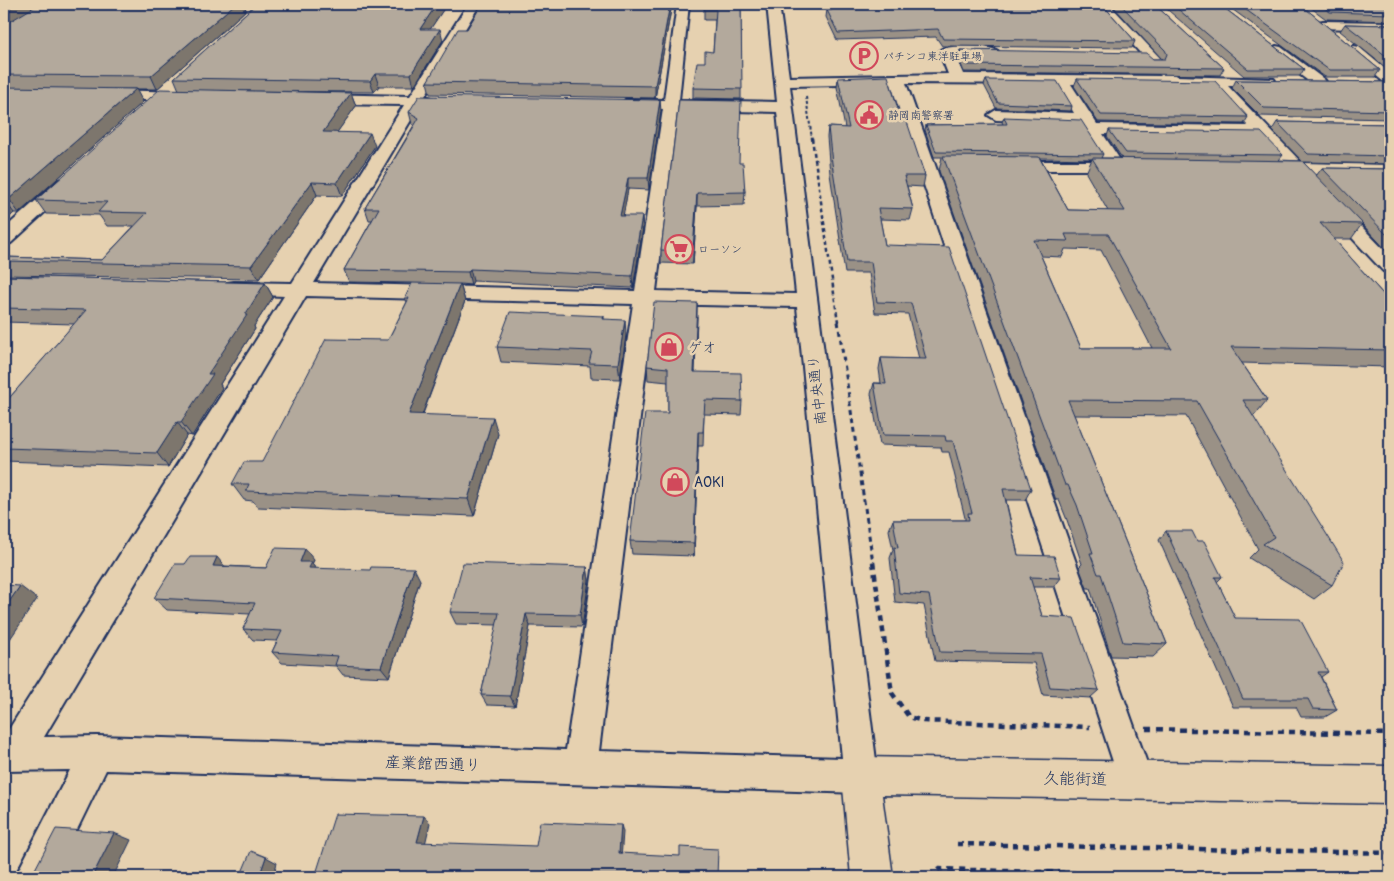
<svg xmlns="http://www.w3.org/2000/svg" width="1394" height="881" font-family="Pangolin,'Klee One',sans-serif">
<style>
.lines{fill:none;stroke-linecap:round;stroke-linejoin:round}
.minor-casing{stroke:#1b2f5e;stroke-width:4}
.major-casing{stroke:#1b2f5e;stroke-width:3}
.path-far3{stroke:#1b2f5e;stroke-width:2;stroke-dasharray:3 2;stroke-linecap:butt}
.path-far2{stroke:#1b2f5e;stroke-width:2.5;stroke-dasharray:4 3;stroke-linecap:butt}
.path-far1{stroke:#1b2f5e;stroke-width:3;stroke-dasharray:5 4;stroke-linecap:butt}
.path{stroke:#1b2f5e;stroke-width:4.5;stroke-dasharray:6 5;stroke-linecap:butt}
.minor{fill:#e6d1b0;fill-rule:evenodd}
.major{fill:#e6d1b0;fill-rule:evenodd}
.wall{fill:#9a9186;stroke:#1b2f5e;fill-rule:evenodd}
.shaded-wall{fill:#7d766d;stroke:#1b2f5e}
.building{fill:#b3a99c;stroke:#1b2f5e;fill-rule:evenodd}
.labels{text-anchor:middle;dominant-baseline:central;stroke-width:5;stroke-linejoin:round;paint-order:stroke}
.far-poi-label{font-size:11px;fill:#1b2f5e;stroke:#e6d1b0;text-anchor:start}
.poi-label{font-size:14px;fill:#1b2f5e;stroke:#e6d1b0;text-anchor:start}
.street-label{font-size:14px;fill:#1b2f5e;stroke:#e6d1b0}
.near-street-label{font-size:16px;fill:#1b2f5e;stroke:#e6d1b0}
</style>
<rect width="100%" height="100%" fill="#e6d1b0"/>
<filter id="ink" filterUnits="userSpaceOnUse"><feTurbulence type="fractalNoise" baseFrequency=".02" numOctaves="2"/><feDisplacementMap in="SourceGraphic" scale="10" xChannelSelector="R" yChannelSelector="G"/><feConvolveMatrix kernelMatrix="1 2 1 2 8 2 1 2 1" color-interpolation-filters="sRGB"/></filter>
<g filter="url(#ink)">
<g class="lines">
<defs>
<path id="minor" d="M468 4H480L425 96 432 98 435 101 432 104 420 105 314 283 635 291 663 109H627L619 104 627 99 664 100 677 4H689L679 100 777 102 767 4H779L789 77 948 74 939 51C945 44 993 45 999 52L992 56 955 55 963 74 1161 76 1096 4H1109L1177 76 1274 79 1276 82 1274 85 1269 86H1228L1302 163 1390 165V175L1311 174 1313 176 1310 180C1301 182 1298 180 1292 173L1269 172 1266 168 1269 164 1282 163 1257 136 1103 134 1121 161 1129 162 1132 166 1129 170H1010L1004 169 1001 165 1004 161H1104L1080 123 996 120 988 115 996 110 1074 113 1056 84 906 83 1153 780 1148 792 1136 797 1124 792 1119 780 891 84 790 86 878 776 873 788 861 793 106 770 54 877H15L70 770 4 771V737L284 296 234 294 227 293 224 288 227 283 234 282 292 283 404 105 319 104 311 99 319 94 410 96ZM1071 84 1211 86 1248 126 1097 124ZM678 110 777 112 796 294 656 291ZM306 296 633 304 566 750 97 736 44 737ZM654 304 797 307 842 758 599 751Z
M1323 21 1390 22V30L1318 28 1316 25 1318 22Z
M1276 46 1281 47 1325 80 1327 83 1325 86H1315L1271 53 1269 50Z
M1354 46 1359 47 1390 73V84L1385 83 1349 53 1347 50Z
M107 90 187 92 195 97 187 102 102 98 99 95Z
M65 179 71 180 74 184 71 188 11 243 4 245V229L59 180Z
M1333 202 1339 203 1390 256V273L1383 271 1327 211 1324 207 1327 203Z"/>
<path id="major" d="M861 757 1390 766V804L882 795 893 877H851L842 776 848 763Z"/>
</defs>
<use href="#minor" class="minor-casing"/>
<use href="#major" class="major-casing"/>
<path class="path-far3" d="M806 97 812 139"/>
<path class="path-far2" d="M812 138 838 322"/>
<path class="path-far1" d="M838 321 873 563"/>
<path class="path" d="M873 562 892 693 909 717 923 721 1090 727
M1146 729 1390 734
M957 844 1390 853
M929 877 939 869 1208 877"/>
<use href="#minor" class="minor"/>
<use href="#major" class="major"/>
</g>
<path class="wall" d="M4 4H244L246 10 157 89H113L143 102 19 213H14L4 222Z
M256 4H447L430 29 443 40 414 86H379L374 92 221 91 351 93 356 106 337 132 375 146 342 196 317 195 259 279 4 275V257L102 260 134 226H107L99 215 46 214 36 200 179 90 174 78Z
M482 4H672L655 98 430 94 427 82 467 29Z
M741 4V99L693 98V88L705 62 713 52 715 20H704V10Z
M826 4H1102L1135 41 1132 48 942 46 936 37 837 40 826 17 827 10H828L826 6Z
M1111 4H1154L1224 68 1220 75 964 72 958 57 960 50 1153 59H1162Z
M1161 4H1219L1304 69 1300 76H1244Z
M1225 4H1300L1380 70 1375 77H1325Z
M1306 4H1390V21L1326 19Z
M1345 24 1390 25V71L1340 31Z
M838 78 901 119 925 176 923 187 907 186 913 209 910 220 880 219 885 245 1031 489 1025 500H1006L1018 555 1061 578 1054 587H1033L1042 616 1099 690 1090 698 1043 695 1034 663 935 661 924 605 895 602 890 558 893 550 889 530 893 520H965V518L949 452H942L941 447 880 445 871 394 874 383H881L879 369 881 358 919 359 908 314 875 313 869 273H845L830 174 827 137 828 127 845 128 837 87Z
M1077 79 1248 117 1244 124 1098 122 1074 86Z
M986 80 1072 106 1071 111 996 108 984 85Z
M1236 80 1390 82V119L1260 116 1232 88Z
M679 100 739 163 745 192 744 205 697 206 693 264 661 263V250Z
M661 111 649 190 628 189 623 216 643 228 633 288 473 281 471 285 460 284 465 301 423 414 498 434 474 516 258 507 253 501 244 500 232 484 262 462 388 340 407 302 405 298 412 283 349 282 344 270 372 220H369L365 208 414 125 412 124 409 112Z
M1004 117 1103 154 1101 158H1122L1107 136 1109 130 1283 155 1279 160 1302 161 1272 130 1277 122 1390 124V164L1303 162 1316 176 1322 168 1390 169V254L1362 224 1351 239H1334L1390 302V367L1242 363 1267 400 1254 416H1253L1332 585 1314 599 1249 558 1258 549 1186 416 1074 415 1167 644 1153 657 1111 656 1090 588H1087L1079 567 1082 564 1067 520 1059 500H1056L939 171 942 157H934L925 130 926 125 1003 124 1002 122ZM1040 158 1092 159 1086 173 1108 211 1068 210ZM1065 249 1101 250 1152 348H1081L1041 256 1062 257Z
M4 276 265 283 273 297 254 326 255 329 220 384 222 388 192 436 187 435 168 467 4 461V404L74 324 4 322Z
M604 316V319L626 335 620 379 591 378 590 366 501 362 497 347Z
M697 317 695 372 742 401 741 415 704 414 703 446H698L694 556 632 554 630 541 668 413V382L648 380 647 366Z
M1166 531 1197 541 1222 577 1217 582 1235 618 1328 672 1321 677 1337 710 1325 717H1301L1296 707H1233L1159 540Z
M314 560 312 564 316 569 420 580 389 677 343 675 336 666 282 663 272 652 277 641 253 640 243 629 250 614 167 610 154 598 185 564 266 568Z
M587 567 589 580 582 627 530 626 515 706 487 705 481 695 497 625 456 624 450 612Z"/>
<path class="shaded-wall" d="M17 4H43L4 28V12Z
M235 4H244L246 10 157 89 151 76Z
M437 4H447L423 40 420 29Z
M670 4H672L655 98V86Z
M440 29 443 40 414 86 411 74Z
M375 74 379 86 374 92 370 81Z
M136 89 143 102 19 213 9 199Z
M351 93 356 106 328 145 323 132Z
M660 100 661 111 649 190 648 178Z
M370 133 375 146 342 196 337 183Z
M628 178V189L621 228 620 216Z
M312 182 317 195 259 279 251 266Z
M697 193V206L693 264V251Z
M4 199 14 213 4 222Z
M642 216 643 228 633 288 632 276Z
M470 269 473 281 471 285 468 272Z
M265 283 273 297 254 326 255 329 220 384 222 388 192 436 181 422 208 374Z
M460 284 465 301 416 431 409 414Z
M697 303V317L694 386V372Z
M625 320 626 335 620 379 618 364Z
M493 417 498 434 474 516 468 499Z
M177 422 187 435 168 467 157 453Z
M698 432V446L694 556V543Z
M305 549 314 560 312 564 320 574 317 580 300 562Z
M217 557 227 569 213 566Z
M587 567 589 580 582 627 580 615Z
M414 568 420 580 389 677 381 667Z
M20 586 37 599 4 648V609Z
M526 614 530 626 515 706 510 696Z
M424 816 430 823 424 849 417 842Z
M621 825 623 832 621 859 619 853Z
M114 833 131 840 113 877H92Z
M266 857 277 863 273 877H259Z"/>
<path class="building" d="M4 4H17L4 12Z
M39 4H235L151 76 4 75V25Z
M256 4H437L420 29H440L411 74H375L370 81 174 78Z
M482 4H670L655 86 427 82 458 29H467Z
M705 4H741L742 89 693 88 697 62H705V51L713 52 716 10H704Z
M829 4H1102L1135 41 943 39 938 29 838 33 827 10H832Z
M1120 4H1154L1224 68 966 65 960 50 1146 53 1153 59H1165L1167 54 1165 50Z
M1172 4H1219L1304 69H1248Z
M1238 4H1300L1380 70H1329Z
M1319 4H1390V14L1330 12Z
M1345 24 1390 25V59Z
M888 76 901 119H906L925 176H904L913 209 878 208 885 245 949 247 1031 489H1003L1018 555 1054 556 1061 578 1030 577 1042 616 1074 618 1099 690 1050 687 1041 654 940 652 929 595 899 593 894 547 898 548 893 520H969L968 513H972L953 441H946L945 436 883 435 874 383 886 384 881 358 926 359 911 303 877 302 871 262H847L832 163 828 127 849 128 838 78Z
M1077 79 1215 81 1248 117 1101 115Z
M986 80 1057 81 1072 106 998 103Z
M1236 80 1390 82V111L1264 108Z
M4 87 136 89 9 199H4Z
M160 89 351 93 323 132 370 133 337 183 312 182 251 266 4 261V257L102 260 147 213 98 212 107 202 36 200Z
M419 96 660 100 648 178H628L620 216H642L632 276 470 269 468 272 344 270 379 208H365L419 118 409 112Z
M679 100 741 101 739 163H743L745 192 697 193 693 251 661 250Z
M1004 117 1081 120 1103 154 936 152 926 125 1007 124Z
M1277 122 1390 124V156L1308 154Z
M1109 130 1261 132 1283 155 1126 153Z
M943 156 1039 157 1068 210 1125 211 1092 158 1302 161 1363 224 1320 223 1390 302V350L1231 347 1267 400H1243L1344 562 1332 585 1263 544 1274 537 1197 401 1068 400 1167 644 1123 642 1101 574H1098L1090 553H1093L1077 505 1068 485H1065ZM1065 234H1108L1171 348H1081L1034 240 1068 241Z
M1322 168 1390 169V238Z
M4 276 265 283 245 315H247L208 374H213L181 422H177L157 453 4 448V404L86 310 4 308Z
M412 283 460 284 409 414 493 417 468 499 246 491 249 484H232L244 462H262L326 339 388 340 409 298H405Z
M654 302 697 303 694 372 741 373 742 401 705 400 703 432H698L694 543 630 541 645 413H668V368L647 366Z
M510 312 604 316 603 319 625 320 618 364 589 363 592 351 497 347Z
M1166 531H1192L1197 541H1204L1222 577H1215L1235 618 1300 619 1328 672H1318L1337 710 1313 709 1308 699H1243Z
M275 548 305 549 300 562H312L309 568 370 570 371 567 414 568 381 667 335 665 338 656 272 652 282 631 243 629 255 603 154 598 175 564H185L190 557H217L213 566 266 568Z
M463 563 587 567 580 615 526 614 510 696 481 695 499 613 450 612Z
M4 585 20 586 4 609Z
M335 814 424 816 417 842 536 846 540 822 621 825 619 853 680 856V847L718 849 717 877H315Z
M56 829 114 833 92 877H31Z
M251 851 266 857 259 877H240Z"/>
</g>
<defs>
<symbol id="parking-ring" viewBox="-11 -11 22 22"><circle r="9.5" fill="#e6d1b0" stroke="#d1495b" stroke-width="1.5"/><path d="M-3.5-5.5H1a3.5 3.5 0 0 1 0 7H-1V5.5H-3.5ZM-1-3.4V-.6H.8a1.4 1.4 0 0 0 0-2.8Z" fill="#d1495b"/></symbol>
<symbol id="civic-ring" viewBox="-11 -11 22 22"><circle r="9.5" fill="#e6d1b0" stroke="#d1495b" stroke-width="1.5"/><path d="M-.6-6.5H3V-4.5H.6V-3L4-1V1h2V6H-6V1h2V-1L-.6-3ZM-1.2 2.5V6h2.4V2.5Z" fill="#d1495b"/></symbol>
<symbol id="supermarket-ring" viewBox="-11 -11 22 22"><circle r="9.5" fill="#e6d1b0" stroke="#d1495b" stroke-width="1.5"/><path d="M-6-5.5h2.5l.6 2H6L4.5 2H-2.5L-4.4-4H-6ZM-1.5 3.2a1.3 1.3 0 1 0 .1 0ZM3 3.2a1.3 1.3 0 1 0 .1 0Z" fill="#d1495b"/></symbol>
<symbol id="shop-ring" viewBox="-11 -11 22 22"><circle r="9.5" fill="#e6d1b0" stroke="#d1495b" stroke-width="1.5"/><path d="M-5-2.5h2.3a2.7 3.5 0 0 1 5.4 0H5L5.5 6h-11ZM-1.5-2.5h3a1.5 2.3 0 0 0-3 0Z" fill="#d1495b"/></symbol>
</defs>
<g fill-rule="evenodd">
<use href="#parking-ring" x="848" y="40" width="32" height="32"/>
<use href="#civic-ring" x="853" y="99" width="32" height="32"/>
<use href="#supermarket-ring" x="663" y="233" width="32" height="32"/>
<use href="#shop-ring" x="653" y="331" width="32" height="32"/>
<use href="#shop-ring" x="659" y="466" width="32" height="32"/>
</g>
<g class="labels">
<g class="far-poi-label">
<text x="883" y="56">パチンコ東洋駐車場</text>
<text x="888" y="115">静岡南警察署</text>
<text x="698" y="249">ローソン</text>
</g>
<g class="poi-label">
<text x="688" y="347">ゲオ</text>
<text x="694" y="482">AOKI</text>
</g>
<g class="street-label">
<text transform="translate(817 390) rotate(-97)">南中央通り</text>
</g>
<g class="near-street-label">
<text transform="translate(433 764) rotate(2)">産業館西通り</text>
<text transform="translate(1075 779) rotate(1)">久能街道</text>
</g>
</g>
<rect width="1394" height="881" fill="none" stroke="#e6d1b0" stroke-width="20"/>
<rect x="10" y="10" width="1374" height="861" fill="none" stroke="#1b2f5e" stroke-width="2" filter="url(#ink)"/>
</svg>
